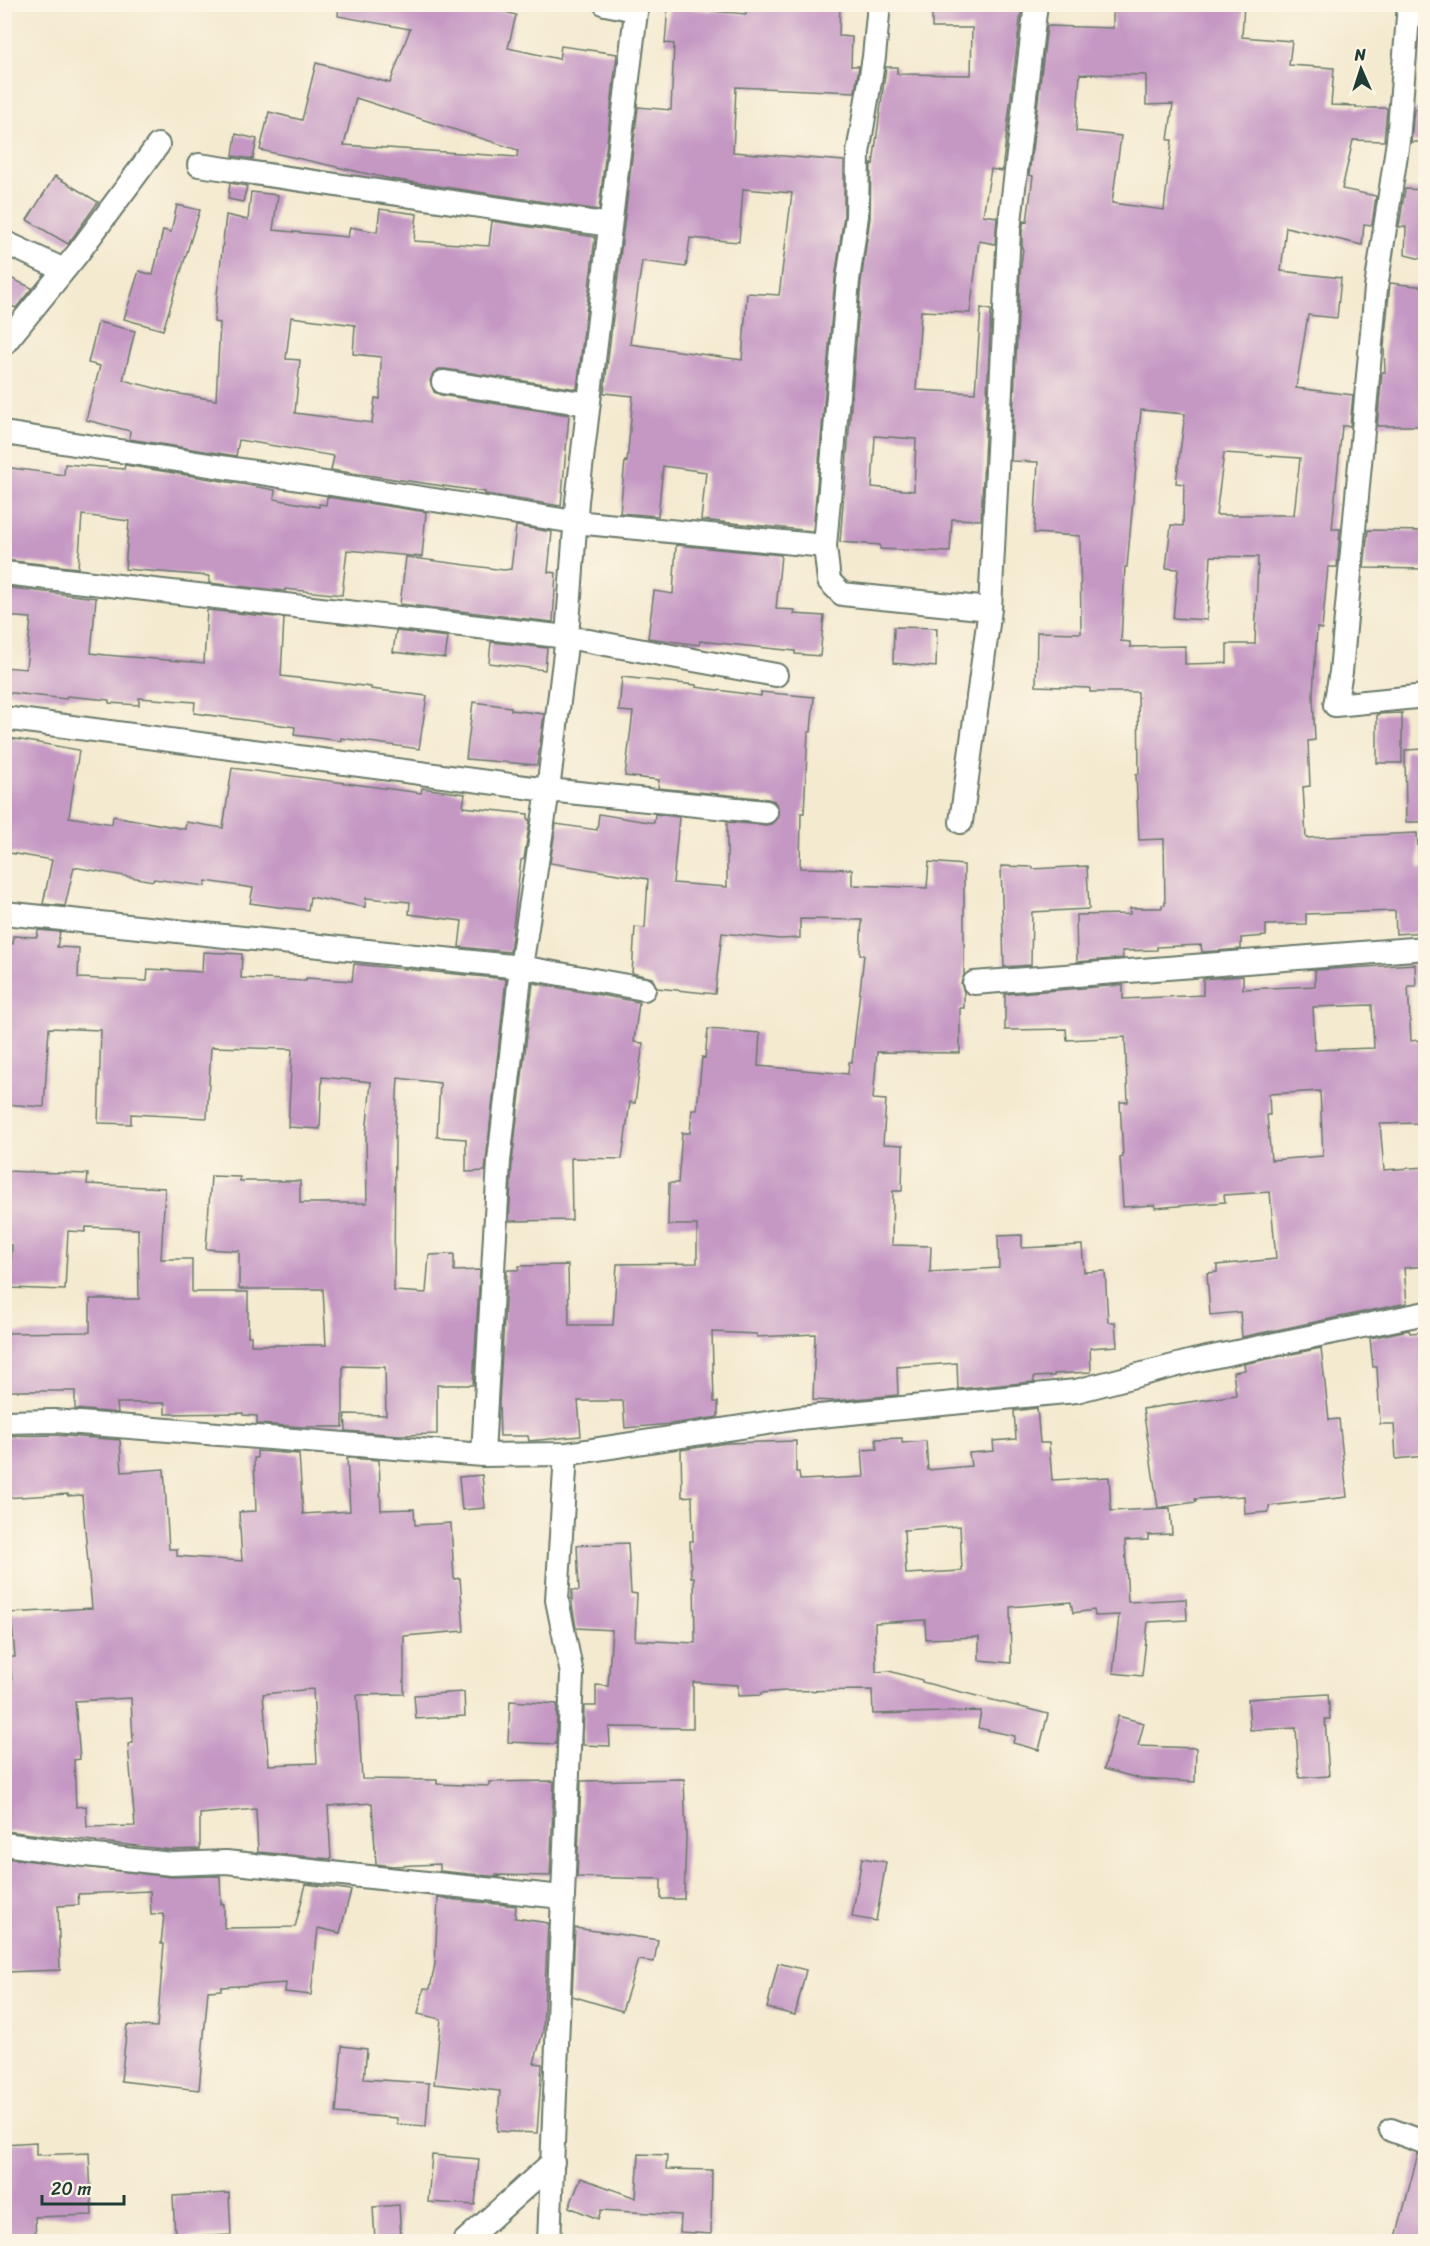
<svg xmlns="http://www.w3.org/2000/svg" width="1430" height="2246" font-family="Sriracha,sans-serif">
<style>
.building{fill:#c598c4;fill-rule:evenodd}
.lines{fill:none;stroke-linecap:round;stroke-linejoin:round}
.minor-casing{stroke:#6a7a6b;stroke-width:26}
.minor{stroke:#fff;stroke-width:22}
</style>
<rect width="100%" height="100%" fill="#fcf5e5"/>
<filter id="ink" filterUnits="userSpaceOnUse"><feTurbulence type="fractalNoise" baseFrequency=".0167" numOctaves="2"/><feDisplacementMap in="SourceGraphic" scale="12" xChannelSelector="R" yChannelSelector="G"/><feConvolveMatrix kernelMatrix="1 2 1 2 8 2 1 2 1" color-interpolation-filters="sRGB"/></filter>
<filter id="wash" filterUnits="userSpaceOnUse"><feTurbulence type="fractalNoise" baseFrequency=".008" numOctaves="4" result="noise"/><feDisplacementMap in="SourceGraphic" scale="24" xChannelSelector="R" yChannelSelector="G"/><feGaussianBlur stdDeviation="1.35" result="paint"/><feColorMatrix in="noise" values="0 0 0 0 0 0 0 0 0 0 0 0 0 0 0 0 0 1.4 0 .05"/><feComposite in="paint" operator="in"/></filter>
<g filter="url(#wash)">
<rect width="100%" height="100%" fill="#f4ead0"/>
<g id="blocks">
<path class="building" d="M339 4H477L516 15 508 48 559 59 561 46 617 54 599 210 391 179 260 150 269 112 302 120 316 63 390 83 410 29 338 16ZM356 98 518 150 517 157 344 145Z
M746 4H840L839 36 852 37 851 66H859L855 92 736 87 733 152 844 161V215L835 279 813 531 701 520 706 472 663 466 658 516 620 513 625 461 627 462 633 396 604 393 638 107 671 110 674 44 665 43 668 7 746 14ZM743 189 792 193 779 295 747 293 742 360 630 344 642 261 686 267 690 238 739 242Z
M978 4H1022L1002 171 991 169 983 215 997 217 995 244 979 241 970 313 921 311 916 390 975 393 981 308 991 310 981 520 952 519 950 552 880 549V545L840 542 861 282 870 218 871 163 873 164 886 67H897V74L971 75 972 28H932V6ZM875 436 916 439 914 491 872 487Z
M1113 4H1244L1242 37 1292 41 1289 65 1334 68 1331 105 1356 106V108H1387L1384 141 1353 140 1342 189 1376 196 1372 225 1364 224 1362 245 1286 227 1281 271 1341 278 1337 318 1308 315 1296 388 1353 395 1350 426H1342L1332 529H1340L1337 567H1328L1322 629 1317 628 1313 695 1315 740 1308 741 1310 786 1303 787 1306 838 1417 833 1419 868H1425V932L1396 934 1395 911 1306 914V924L1266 925V936L1241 938V949L1202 952 1201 945 1157 947V950L1122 951 1123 958 1077 962 1076 915 1130 914V908H1162V905H1165L1164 839 1139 840 1136 774H1139L1138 692H1090V688L1036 686 1037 632 1081 633 1080 536 1034 533 1038 462 1011 461 1020 274 1023 248H1022V231L1024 221 1027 222 1033 176 1029 175 1047 26 1113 28ZM1080 74 1146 75V105L1173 104 1168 140H1172L1164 210 1112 203 1121 136 1076 131ZM1141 410 1185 414 1176 483 1184 484 1183 526 1171 525 1166 568 1178 569 1173 618 1207 620 1211 556 1258 557 1255 644H1227V663L1185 664V646L1130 647V642L1121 641 1125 567H1127ZM1224 453 1300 458 1294 515H1216Z
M1414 109H1425V142H1411Z
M236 134 257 139 253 159 233 156Z
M55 176 98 202 68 244 27 220Z
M230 183 247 186 243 202 228 199Z
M1405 189 1425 190V260L1405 255 1406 227H1399Z
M251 192 278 195 273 230 348 237 350 227 377 232 380 209 417 214 414 241 489 246 492 221 595 237 577 389 445 369H439L433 373 430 381 434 392 441 395 569 415 561 506 485 494V492L331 470 334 456 239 440 236 456 129 439 130 431 86 420 100 366 88 363 98 322 135 331 123 380 174 393 216 400 220 323 214 322 226 215 248 220ZM291 317 355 325 353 354 381 357 380 399 375 398 372 423 295 413 300 360 286 359Z
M177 205 200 210 163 330 124 319 139 271 153 275 163 230 171 232Z
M4 275 32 288 16 308 4 303Z
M1390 283 1425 287V365H1422V426H1377L1382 372H1385L1384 347Z
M65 464 124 469 125 465 247 485 275 490 274 499 319 507V504L326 505 327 497 426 512 422 557 347 550 342 595 285 589V591L209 583V576L125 569 129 521 82 515 78 568 4 560V467L64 475Z
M516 526 552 532 548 572 556 573 553 622 400 604 406 557 504 570 511 569Z
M1368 530 1425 531V569L1364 568Z
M676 545 781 555 776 609 795 610 794 614 824 616 820 656 795 654V651L700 641 699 645 648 638 654 591 673 594Z
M4 587 96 598 91 653 105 655 204 663 207 610 284 618 281 676 371 687V689L427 696 419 749 341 738V741L294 735 295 727 194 713 195 702 139 698V705L109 703V700L67 696 66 699 4 692V667L26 669 31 618 4 616Z
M894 627 937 628 936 667 893 663Z
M396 631 448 637 445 658 393 652Z
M491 642 547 648 545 670 489 663Z
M622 677 696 685V687L761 696V692L814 697 811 732H808L804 813H801L800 868 852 869V885L927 888 929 862 964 865V975L961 983 964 992V1008H960V1053L877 1052 873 1099 886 1100 883 1144 903 1145 902 1191H893L892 1245 931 1246 930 1272 999 1268 998 1236 1022 1235V1248L1082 1245 1084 1272 1105 1271 1108 1322H1115L1117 1346 1090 1348 1091 1372 1054 1374V1376L1034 1377V1382L958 1389 957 1363 897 1367 898 1395 834 1401 813 1400 815 1334 757 1337V1334L712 1332 714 1402H718V1417L671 1424 625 1428 623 1401H578L581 1436 529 1441 528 1436H500L499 1403 507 1270H519V1266L568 1265 569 1325H613L617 1264 697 1263V1225H668L669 1183H678L682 1133H690L692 1110H697L702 1057 705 1058 708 1029 760 1033 758 1066 848 1074 849 1062H852L864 955 860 954 862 920 800 919V938L780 939 722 933 715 994 657 988 652 978 632 973 635 927 645 928 648 879 550 863 556 824 597 830 599 814 654 823 655 814 679 817 673 883 727 887V822L765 825 772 824 777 819 778 807 774 801 768 799 658 788 659 780 625 776 633 712 619 711Z
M473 702 511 707V710L544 714 537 765 466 759Z
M1402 713V763H1377V714Z
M4 737 79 750 69 817 112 824 113 816 185 829 186 822 223 828 232 768 421 793 422 788 465 794 463 807 528 814V820H530L524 859 521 860 510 952 459 947 462 921 409 914 410 902 366 898 365 907 310 897 308 910 278 907 250 903 253 888 206 881 205 886 154 879 153 881 74 867 65 906 43 904 52 860 4 852Z
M1425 749V822H1406L1405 750Z
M1001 866 1033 867V869L1087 866 1089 909 1032 912 1031 965 1004 967Z
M38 930 60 932 57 947 79 948 78 978 147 981 148 969 202 972 203 952 242 954 241 978 306 981V978L352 981 354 964 506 979 485 1171 466 1172V1139L437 1137 440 1083 398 1078 395 1130 394 1291 426 1293 429 1255 454 1254V1271L480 1270 473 1385H437V1434L399 1435 346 1431 345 1414 386 1415 385 1367 343 1366V1427H303L257 1424V1416L243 1415V1413L165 1414V1403H117L118 1413 75 1409V1391H4V1333L90 1332V1299H139L138 1229 86 1227 85 1232 68 1231 65 1290 10 1288 12 1245H4V1171L88 1174 87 1184 165 1188 161 1259H192V1292H248V1336H251V1345H326L323 1289H239V1251L206 1249 211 1176 240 1177V1181H300V1203H367L366 1134 371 1082 322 1077 320 1129 288 1127 292 1049 211 1047 207 1118 131 1114V1124L98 1123 101 1030 49 1028 44 1107 4 1104V943L13 944V936L37 937Z
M1415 964 1416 986H1408L1411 1041 1419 1040 1421 1123 1380 1124 1384 1170 1425 1167V1266L1404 1268 1407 1303 1242 1337 1240 1312 1210 1315 1207 1273 1217 1272V1265L1276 1259 1270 1192 1224 1195 1225 1202 1155 1208V1205L1123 1207 1120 1158 1123 1157 1120 1102H1128L1125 1037 1067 1040 1066 1029 1005 1030V994L1123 985V999L1203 995V979L1243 976V989L1315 986V970ZM1372 1005 1374 1048 1315 1050 1313 1007ZM1320 1091 1323 1156 1271 1160 1267 1115H1270L1269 1094Z
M533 983 639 1002 634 1042 643 1043 635 1103 630 1102 622 1159 571 1158 572 1220 509 1221 512 1162Z
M1409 1330 1410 1333 1425 1332V1456L1396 1459 1394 1424H1380L1377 1367H1373L1370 1338Z
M1321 1348 1329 1420 1339 1419 1347 1497 1269 1506V1512L1245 1514 1244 1496 1195 1499 1196 1502 1158 1508 1143 1409 1236 1395 1233 1372 1245 1370 1244 1364Z
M1037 1408 1040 1443H1049L1052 1480 1109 1477 1111 1511 1170 1508 1172 1534 1148 1535V1540L1125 1541 1128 1602 1186 1599 1187 1620 1148 1622 1142 1676 1113 1673 1119 1615 1095 1616 1094 1610 1073 1613 1071 1602 1010 1607 1011 1663 979 1660V1637L926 1639 925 1620 875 1623 876 1672 889 1671 922 1680V1682L1048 1714 1039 1750 1013 1743 1015 1736 978 1728 981 1711 873 1714 872 1690 785 1691 761 1693V1695L738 1696V1685L693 1682V1728L609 1727 610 1746 583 1745 584 1706H596V1685L608 1686 612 1630 576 1628 572 1604V1590L579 1591 577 1545 628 1543 631 1593 637 1594 635 1640 695 1643 694 1577H691L690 1541H693L692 1496 682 1497 681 1450 727 1443 796 1441V1472H799L800 1480 864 1477 862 1450 877 1449 876 1439 902 1438V1443L926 1441 928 1470 971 1466 969 1453 994 1451 993 1441 1016 1439 1014 1411ZM960 1526 962 1571 906 1574 904 1530Z
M54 1435 120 1440 122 1472 164 1469 169 1549H177V1556L242 1561 239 1512 256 1511 254 1458H257V1451L299 1454 303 1514 350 1511 347 1458 379 1460 381 1510 414 1509 415 1525 451 1523 454 1579 460 1578 464 1631 404 1636V1694L357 1695 362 1779 437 1780V1784L489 1786V1782L554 1781 550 1876 497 1875 500 1877 440 1871V1864L393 1866 376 1864 372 1803 328 1806 331 1859 258 1852 256 1809 200 1814V1849L172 1850 5 1831 4 1697H13L10 1657H15L11 1613 92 1608 82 1495 68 1496V1494L4 1498V1436ZM313 1689 317 1763 269 1765 263 1694ZM131 1698 133 1743 128 1744 135 1826 87 1827 86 1806 76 1807 74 1760 80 1759 75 1701Z
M482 1475 485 1508 462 1510 459 1477Z
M464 1692 465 1716 416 1719 414 1695Z
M1328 1694 1330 1719H1325L1329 1776 1299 1778 1296 1728 1250 1730 1248 1699Z
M510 1701 557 1704 556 1744 508 1742Z
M1118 1716 1144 1723 1138 1746 1196 1748 1195 1782 1141 1779 1104 1769Z
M684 1779 686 1837 684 1899H661V1879L577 1877 581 1781Z
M6 1858 171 1877 220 1876 221 1904H224V1928L295 1927 306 1884 351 1890 340 1933 318 1928 311 1995 285 1992 286 1983 221 1987V1990L208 1991 199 2090 121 2081 127 2025 157 2027 164 1944H161L164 1914 151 1915 150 1891 78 1894 79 1905 58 1906 60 1970 6 1972 4 1871H7Z
M862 1858 886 1862 876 1921 852 1917Z
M438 1898 516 1906 515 1918 548 1923 543 2032 534 2063 542 2064 537 2133 497 2131 500 2091 434 2084 441 2019 418 2014 424 1988 430 1989 435 1964Z
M575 1928 658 1940 654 1962 638 1960 622 2011 572 1996Z
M778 1963 806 1970 795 2015 767 2008Z
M342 2046 367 2049 364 2079 429 2083 426 2126 397 2124V2118L336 2113Z
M36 2142V2155L89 2153 92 2215 35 2217 36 2241H4V2144Z
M639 2154 667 2155 666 2169 712 2170 711 2234 680 2232 681 2215 601 2210 598 2219 569 2207 581 2178 636 2198Z
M1418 2154 1425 2156V2241H1395Z
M432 2155 479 2159 475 2205 428 2202Z
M229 2193 231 2235 175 2238 173 2196Z
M399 2205 401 2239 375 2240 373 2207Z"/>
</g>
</g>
<g filter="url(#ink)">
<use href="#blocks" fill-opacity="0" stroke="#6a7a6b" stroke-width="1.5"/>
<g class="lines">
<defs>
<path id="minor" d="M605 4 636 10
M879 4 874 57 858 153 857 216 848 280 825 546 829 581 842 594 990 609
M1409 4 1398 141 1376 288 1341 672 1335 705 1426 696
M199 165 610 225
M4 242 64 270
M4 344 78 253 158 145
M443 382 588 404
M4 433 575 522 825 546
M4 573 567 637 776 675
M4 718 548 790 766 812
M961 822 990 609 1009 230 1036 4
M4 913 521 967 644 989
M974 983 1426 948
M4 1422 54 1421 483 1455 566 1454 799 1418 1076 1391 1193 1361 1426 1313
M483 1455 499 1161 521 967 548 790 567 637 577 501 637 4
M4 1844 76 1854 172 1864 226 1862 562 1897
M1391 2130 1426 2143
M464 2242 553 2162
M549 2242 572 1674 557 1600 566 1454"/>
</defs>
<use href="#minor" class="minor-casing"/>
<use href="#minor" class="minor"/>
</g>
</g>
<rect width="1430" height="2246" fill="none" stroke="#fcf5e5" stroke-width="24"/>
<g transform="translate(1361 69) rotate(357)" stroke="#fcf5e5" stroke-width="4.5" paint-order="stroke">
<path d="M0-4.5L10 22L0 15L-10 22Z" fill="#1f3d34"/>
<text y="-9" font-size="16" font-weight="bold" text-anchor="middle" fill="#1f3d34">N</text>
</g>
<path d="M42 2195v9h82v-9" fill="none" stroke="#1f3d34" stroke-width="3"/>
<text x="51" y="2195" font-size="18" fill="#1f3d34" stroke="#fcf5e5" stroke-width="4.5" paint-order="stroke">20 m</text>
</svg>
